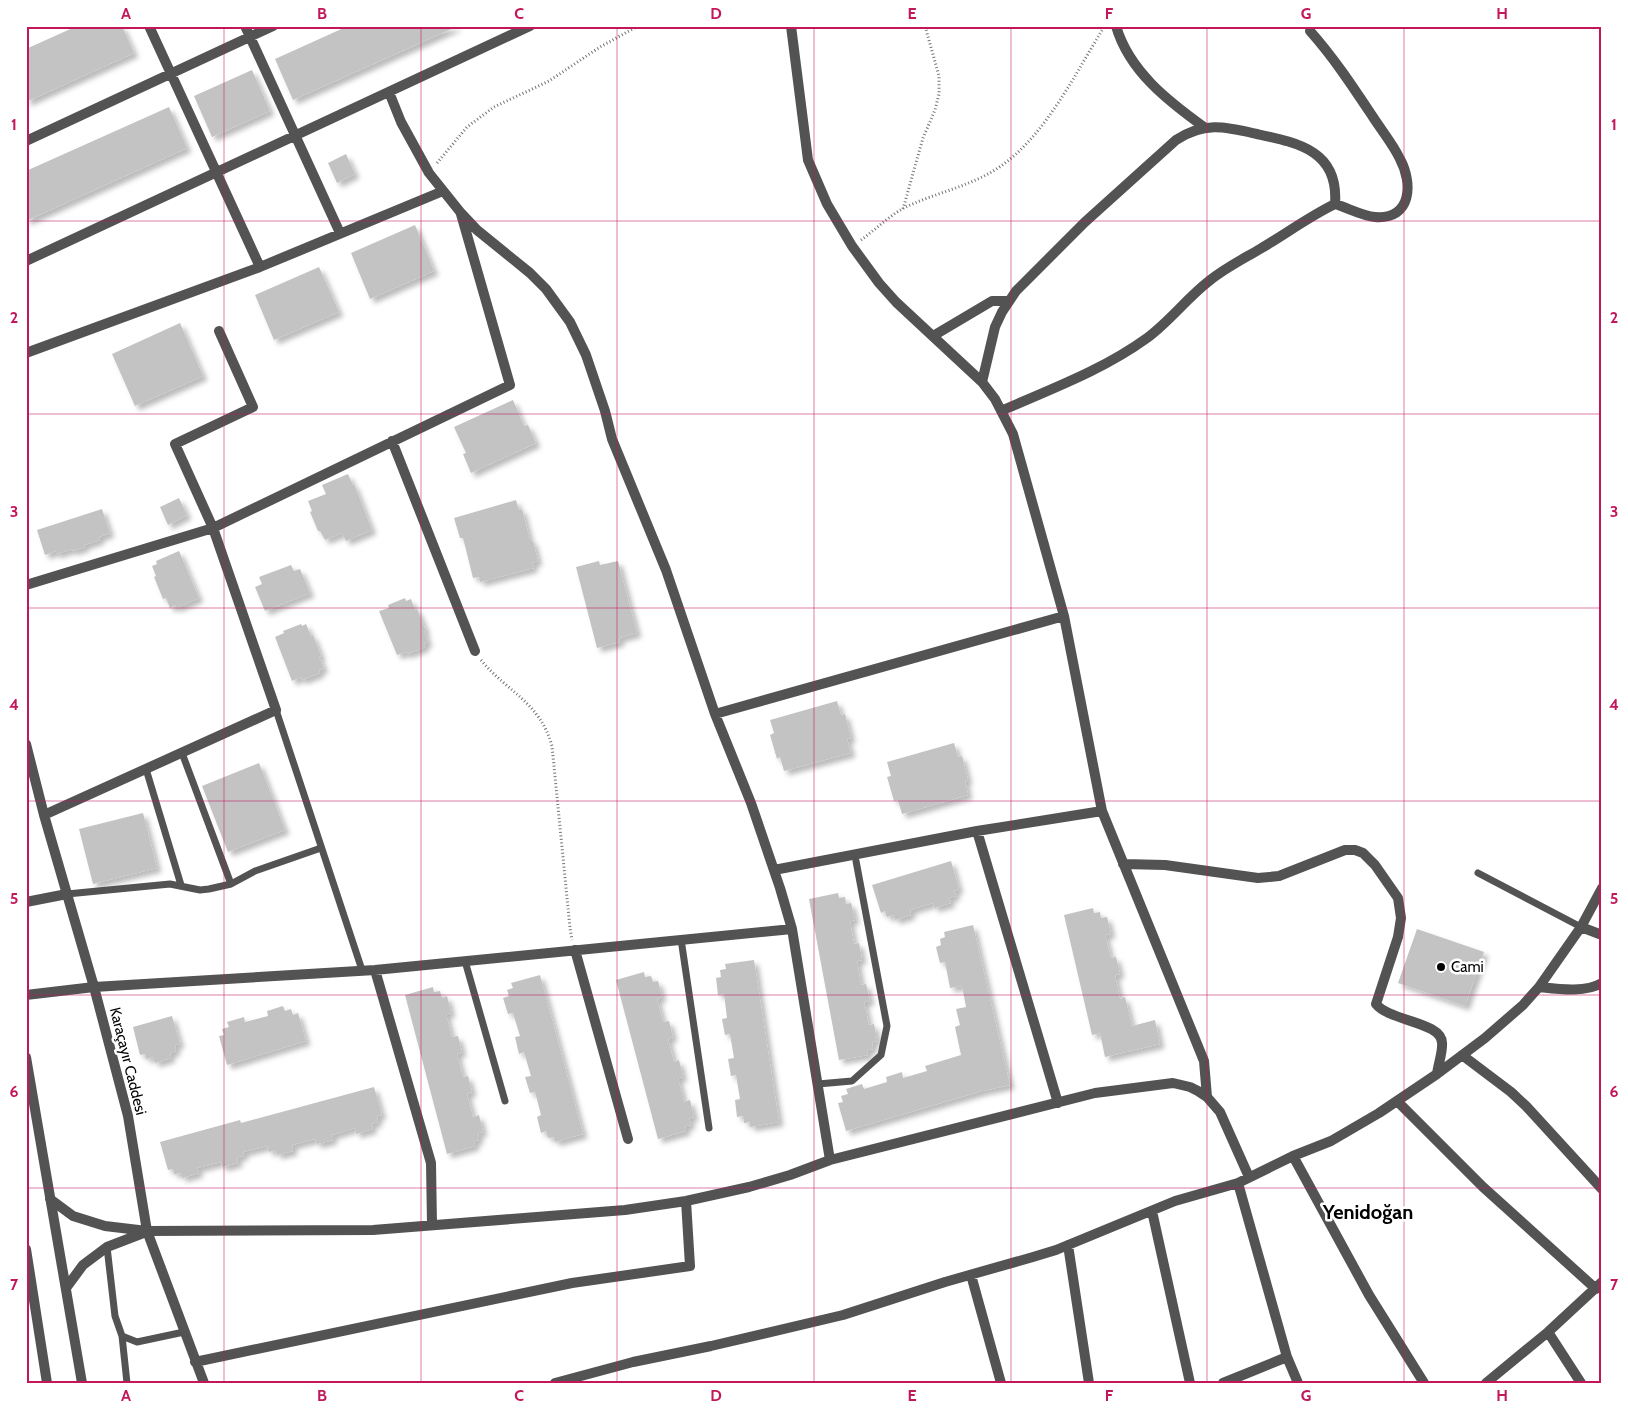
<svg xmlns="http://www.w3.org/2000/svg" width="1628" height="1409" font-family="Cabin,sans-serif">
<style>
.building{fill:#c3c3c3;filter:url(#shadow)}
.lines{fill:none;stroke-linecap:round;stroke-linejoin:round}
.path{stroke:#757575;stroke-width:3;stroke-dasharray:1 2.5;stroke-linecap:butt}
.service{stroke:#535353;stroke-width:7}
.minor{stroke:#535353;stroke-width:10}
.tertiary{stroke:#535353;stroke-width:10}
.grid{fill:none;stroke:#c2185b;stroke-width:1;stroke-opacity:0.55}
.poi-dot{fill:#000;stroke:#fff;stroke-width:2}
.labels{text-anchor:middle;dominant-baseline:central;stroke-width:5;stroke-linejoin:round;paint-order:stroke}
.poi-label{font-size:15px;fill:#000;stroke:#fff;text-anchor:start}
.street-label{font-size:15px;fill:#000;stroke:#fff}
.district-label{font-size:20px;font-weight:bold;fill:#000;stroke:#fff}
.neatline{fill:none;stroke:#c2185b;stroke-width:2}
.grid-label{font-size:16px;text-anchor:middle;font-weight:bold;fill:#c2185b}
</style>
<defs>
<filter id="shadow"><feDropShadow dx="4.5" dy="4.5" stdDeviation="2.5" flood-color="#0004"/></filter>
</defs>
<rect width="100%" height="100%" fill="#fff"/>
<path class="building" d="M77 26H122L134 53 26 102V49Z
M348 26H458L293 100 275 59Z
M252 70 270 111 212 137 194 96Z
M169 107 187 148 26 221V171Z
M346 154 355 174 337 183 328 163Z
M415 225 434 271 370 299 351 253Z
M319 267 339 312 274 340 255 295Z
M180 323 203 376 135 406 112 354Z
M513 400 524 426 528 425 536 443 471 473 463 454 466 453 454 427Z
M348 474 353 485 354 484 372 530 346 541 342 533 325 540 320 531H318L310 512 312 511 308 501 326 494 322 485Z
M179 498 187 515 168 525 160 507Z
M516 500 519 510 522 509 530 540 533 541 538 561 532 563 534 568 480 582 479 577 473 578 463 538H460L454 518Z
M102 509 110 533 99 537 100 540 84 545 85 547 73 551 72 549 56 554V551L45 555 37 530Z
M179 551 199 598 176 608 175 605 170 608 166 598 163 599 154 577 156 576 152 566 157 564 156 561Z
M599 561 600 565 618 561 637 633 619 638 620 642 597 648 576 567Z
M291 565 294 571 300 569 310 593 265 611 255 587 262 584 259 577Z
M405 598 406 601 411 599 415 610 417 609 426 631H424L428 642 424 644 425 647 407 654 406 652 397 655 379 611 389 608 388 605Z
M301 624 302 626 306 624 311 636 313 635 321 656 319 657 324 668 319 670 320 673 302 680 301 677 292 681 275 637 284 633 283 631Z
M837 701 841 715 845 714 851 738 847 739 851 753 784 771 780 757 777 759 770 735 774 733 770 720Z
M954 743 958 757 962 756 968 780 965 781 968 795 902 814 898 800 894 801 887 777 891 776 887 762Z
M259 763 285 830 228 852 202 786Z
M143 813 157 868 93 884 79 829Z
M951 861 959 889 954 891 956 896 949 898 951 903 934 908 933 903 910 910 911 915 895 920 894 915 887 917 885 911 881 913 872 885Z
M838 893 839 898 845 897 846 904 851 903 855 920 850 921 854 944 859 943 862 960 857 961 861 985 866 984 870 1001 864 1002 869 1025 874 1024 877 1041 872 1042 873 1049 867 1050 868 1055 839 1060 809 899Z
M1093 908 1094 913 1100 912 1101 918 1107 917 1111 934 1105 935 1111 958 1116 957 1120 974 1115 975 1120 999 1125 997 1132 1026 1155 1020 1160 1044 1105 1057 1100 1033 1092 1035 1064 915Z
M973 925 1010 1085 982 1091 846 1131 838 1103 843 1102 841 1096 848 1094 846 1089 862 1084 864 1089 887 1082 886 1077 902 1072 903 1078 927 1071 925 1066 961 1055 955 1027 960 1025 956 1009 966 1007 962 986 950 988 945 962 940 963 936 947 941 945 940 939 945 937 944 932Z
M1417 929 1484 952 1465 1006 1398 983Z
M754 960 779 1122 750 1127V1122L744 1123 743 1116 737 1117 735 1100 740 1099 736 1075 731 1076 728 1059 734 1058 730 1034 725 1035 722 1019 727 1018 724 994 718 995 716 978 721 977 720 970 726 969 725 964Z
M644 972 645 977 651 976 653 982 658 981 662 997 657 999 663 1022 669 1021 673 1037 668 1039 674 1062 679 1060 683 1077 678 1078 684 1102 690 1100 694 1117 689 1118 691 1125 685 1126 686 1131 658 1139 616 980Z
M540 975 583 1134 555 1142 554 1137 548 1138 546 1131 541 1133 537 1117 541 1115 535 1092 530 1093 525 1077 531 1076 524 1052 519 1054 515 1037 520 1036 513 1013 508 1014 503 998 509 996 507 990 513 988 511 983Z
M433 987 434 992 440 991 442 998 447 996 451 1013 446 1014 452 1037 458 1036 462 1052 457 1054 463 1077 468 1076 472 1092 467 1094 473 1117 479 1115 483 1132 478 1133 479 1140 474 1141 475 1146 447 1154 405 995Z
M283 1006 285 1011 291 1009 293 1015 298 1013 306 1041 227 1065 219 1036 224 1035 222 1029 229 1027 227 1022 244 1017 245 1022 268 1016 267 1011Z
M172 1016 180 1044 175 1045 176 1051 170 1053 171 1058 155 1063 153 1057 146 1059 145 1054 140 1055 133 1027Z
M374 1087 382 1115 377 1116 378 1122 371 1124 373 1129 356 1134 355 1128 332 1135 333 1140 317 1144 315 1139 292 1145 293 1151 277 1155 276 1150 269 1152 267 1146 243 1152 244 1156 237 1157 238 1163 222 1167 221 1162 197 1168 199 1173 182 1178 181 1173 174 1174 173 1169 168 1170 160 1142 240 1120 241 1123Z"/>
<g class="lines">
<path class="path" d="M437 163 467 127 494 107 549 81 600 47 638 26
M903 209 923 138 935 110 939 94V76L925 26
M861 240C875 230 889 216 904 208 934 193 969 187 998 168 1045 137 1075 74 1104 27
M481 660C507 692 540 702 552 746L570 928 572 940"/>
<path class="service" d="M276 710 362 970
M182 753 231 884
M146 769 181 885
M1478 873 1581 927
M67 894 170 884 200 890 209 889 231 884 255 871 321 848
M681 939 709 1128
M465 961 505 1101
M818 1084 852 1081 881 1055 887 1026 856 861
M107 1247 115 1316 122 1336 137 1342 184 1332
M122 1336 127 1383"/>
<path class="minor" d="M149 26 260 267
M245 26 340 233
M791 26 808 160 827 204 852 246 879 283 896 302 982 382 995 399 1013 434 1064 616 1102 811 1204 1061 1207 1097
M1116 26C1129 71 1168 101 1204 127
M389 92 401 122 429 173 461 213 477 230 530 273 546 289 570 322 586 355 605 411 612 439 666 570 715 714 751 803 780 888 792 929 830 1160 1095 1093 1173 1083 1190 1087 1198 1091 1207 1097 1220 1112 1249 1177
M26 141 273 26
M26 261 530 26
M933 336 992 301H1008
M26 353 260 267 443 191
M982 382 995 327 1002 312 1016 291 1085 222 1176 140C1205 121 1226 127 1257 134 1299 143 1339 151 1335 204
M1001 411C1051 389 1103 370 1147 338 1170 321 1187 298 1209 281 1225 268 1243 259 1260 249 1286 234 1308 217 1335 204 1348 208 1363 216 1375 217 1412 220 1413 183 1400 159 1393 144 1382 131 1373 117 1353 87 1334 58 1310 31
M392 441 475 651
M26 585 213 528 510 385 461 214
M715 714 1064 616
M26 744 44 815 94 987 128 1116 147 1231 204 1383
M44 815 276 710 213 528 175 444 253 407 219 331
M977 831 1058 1103
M1123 864 1165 865 1258 878 1279 876 1345 850H1355L1363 853 1375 865 1398 898 1401 918 1398 937 1376 1004C1389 1021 1442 1022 1442 1043 1443 1051 1438 1065 1437 1074
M774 870 977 831 1102 811
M1581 927 1602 935
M575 950 628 1139
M375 970 431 1163 432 1225
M94 987 375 970 792 929
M1539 987C1558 989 1585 993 1602 983
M1462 1055 1511 1092 1526 1106 1602 1189
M1397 1101 1483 1187 1596 1289
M1293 1156 1369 1295 1424 1383
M1238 1183 1287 1357 1298 1383
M1152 1211 1190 1383
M147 1231 373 1230 625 1210 686 1201 749 1187 790 1175 830 1160
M1068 1245 1089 1383
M971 1275 1001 1383
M1548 1332 1581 1383
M195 1362 572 1283 690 1266 686 1201
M555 1383 633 1362 711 1346 843 1315 945 1282 1033 1257 1056 1250 1175 1201 1238 1183 1293 1156 1331 1141 1379 1113 1437 1074 1485 1038 1523 1005 1539 987 1581 927 1602 888
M1223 1383 1287 1357
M1486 1383 1548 1332 1602 1282"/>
<path class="tertiary" d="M26 902 67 894
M26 995 94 987
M26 1057 82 1383
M50 1199 73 1216 105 1226 147 1231
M26 1249 47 1383
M66 1288 83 1265 107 1247 146 1232"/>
</g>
<path class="grid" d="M224 26V1383M421 26V1383M617 26V1383M814 26V1383M1011 26V1383M1207 26V1383M1404 26V1383M26 221H1602M26 414H1602M26 608H1602M26 801H1602M26 995H1602M26 1188H1602"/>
<circle class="poi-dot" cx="1441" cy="967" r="5"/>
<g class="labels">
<g class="poi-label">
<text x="1451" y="967">Cami</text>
</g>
<g class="street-label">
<text transform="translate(128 1061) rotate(76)">Karaçayır Caddesi</text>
</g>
<g class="district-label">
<text x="1368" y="1212">Yenidoğan</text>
</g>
</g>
<rect width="1628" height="1409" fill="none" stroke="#ffffff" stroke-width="55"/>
<rect x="28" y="28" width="1572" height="1354" class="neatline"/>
<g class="grid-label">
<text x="126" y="19">A</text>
<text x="322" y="19">B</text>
<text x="519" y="19">C</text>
<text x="716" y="19">D</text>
<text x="912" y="19">E</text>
<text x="1109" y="19">F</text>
<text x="1306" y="19">G</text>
<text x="1502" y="19">H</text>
<text x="14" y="130">1</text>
<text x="1614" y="130">1</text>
<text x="14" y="323">2</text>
<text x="1614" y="323">2</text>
<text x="14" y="517">3</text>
<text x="1614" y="517">3</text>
<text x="14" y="710">4</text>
<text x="1614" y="710">4</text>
<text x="14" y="904">5</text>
<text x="1614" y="904">5</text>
<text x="14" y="1097">6</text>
<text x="1614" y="1097">6</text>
<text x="14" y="1290">7</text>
<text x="1614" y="1290">7</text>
<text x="126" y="1401">A</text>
<text x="322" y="1401">B</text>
<text x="519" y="1401">C</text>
<text x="716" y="1401">D</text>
<text x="912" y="1401">E</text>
<text x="1109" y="1401">F</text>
<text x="1306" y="1401">G</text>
<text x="1502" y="1401">H</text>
</g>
</svg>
